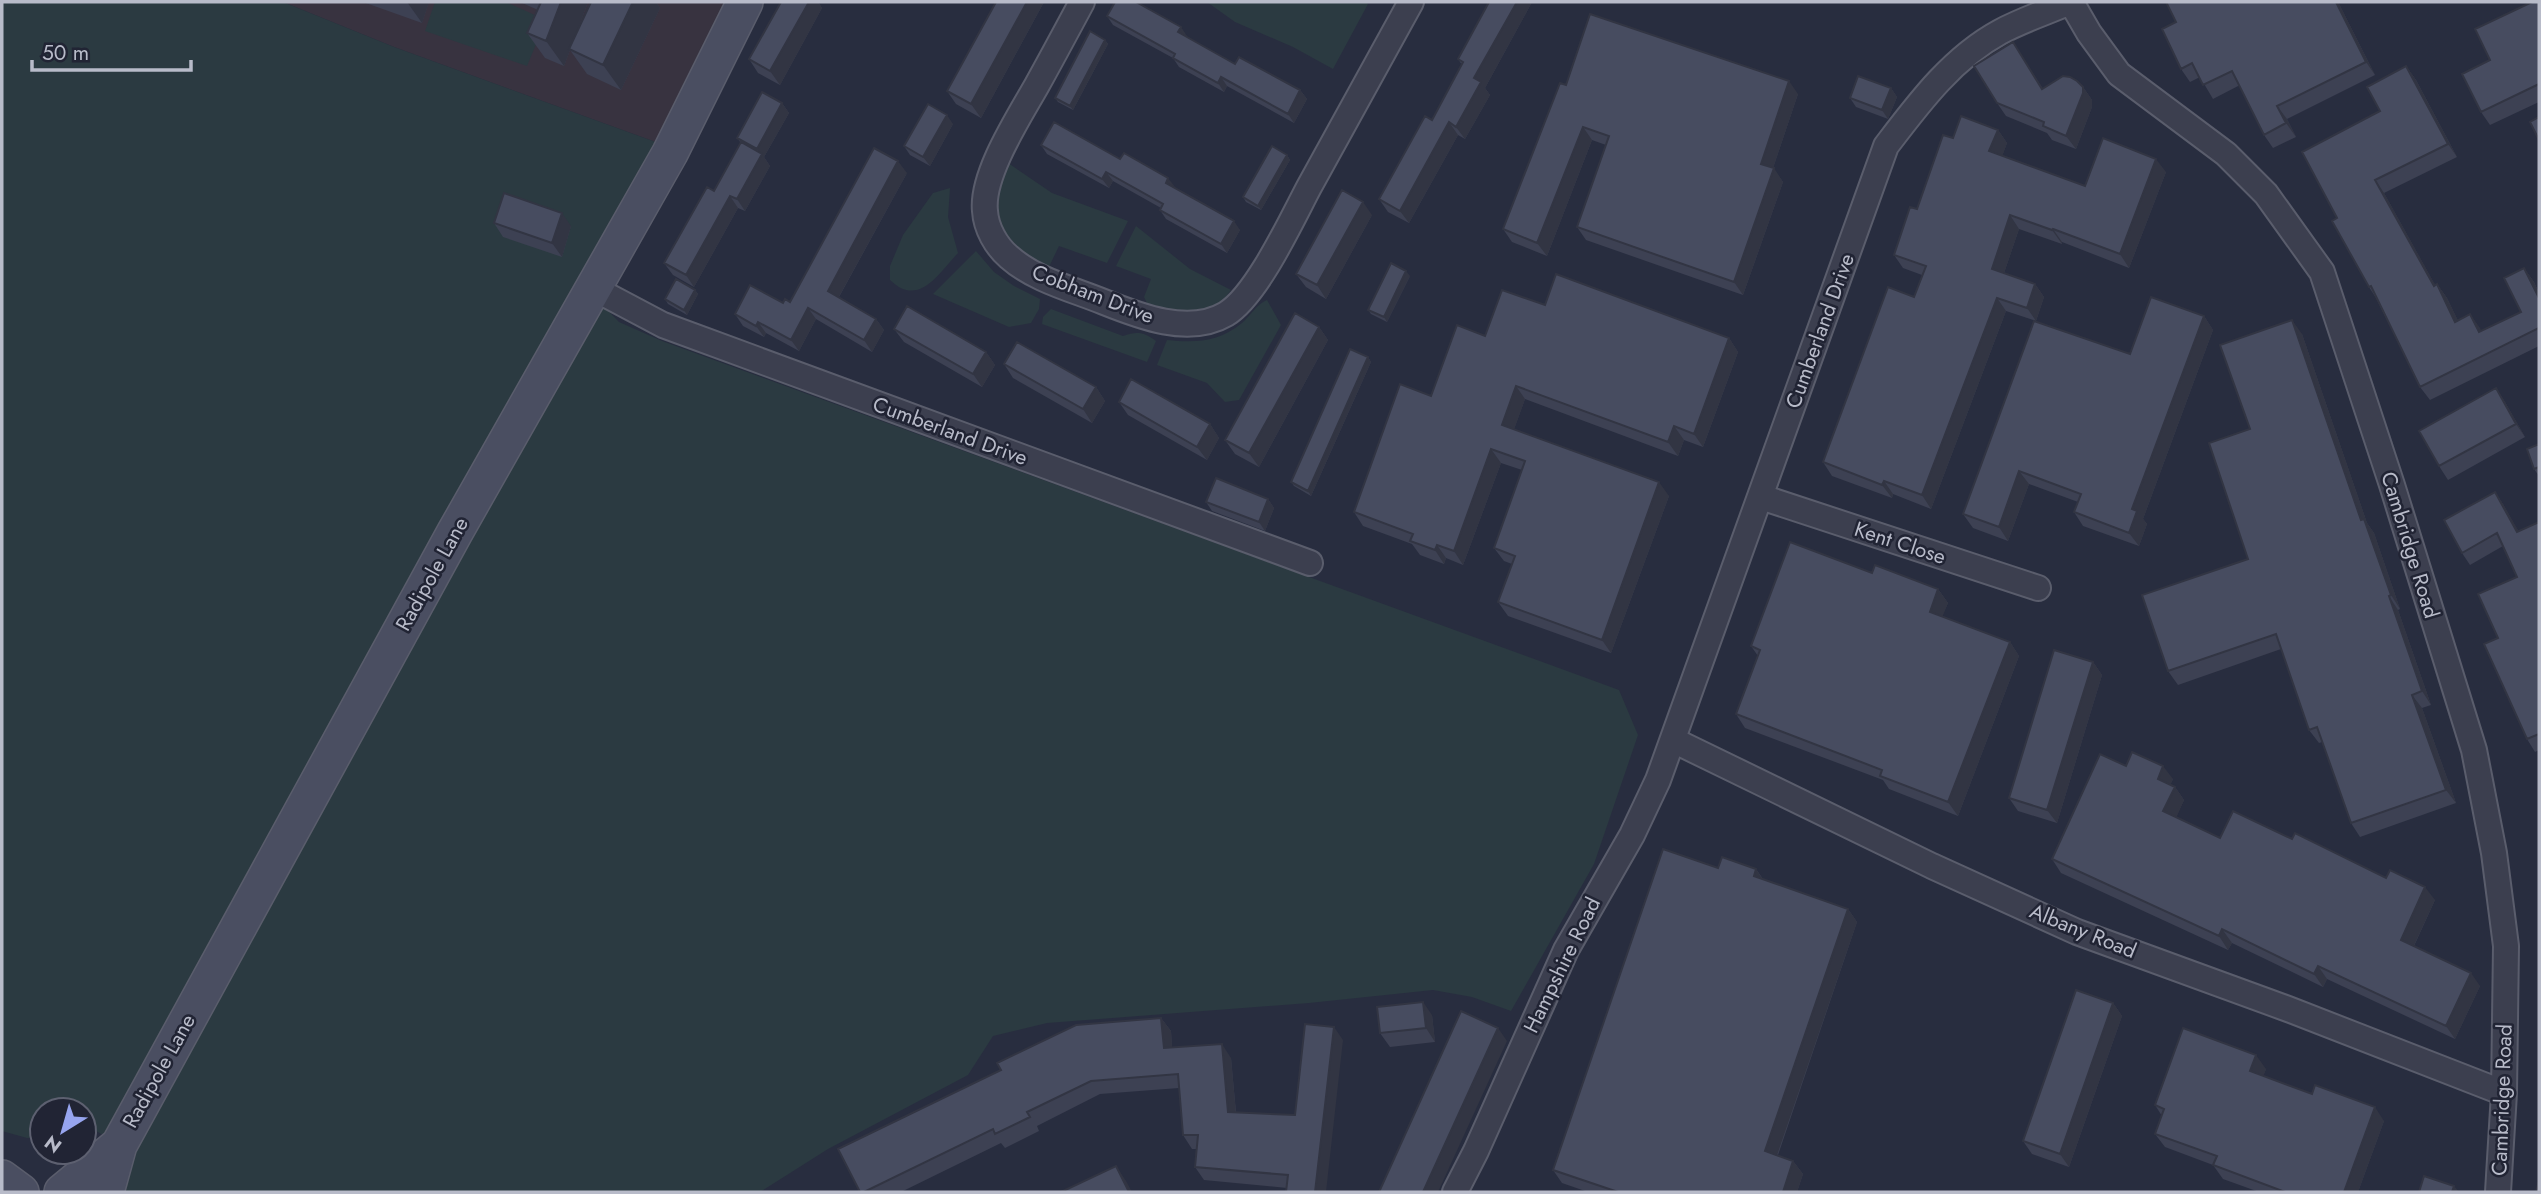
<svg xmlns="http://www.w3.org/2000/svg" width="2541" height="1194" font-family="Jost,sans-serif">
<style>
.medical{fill:#383340}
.green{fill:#2b3a41}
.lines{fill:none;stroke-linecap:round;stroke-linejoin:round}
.street-casing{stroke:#5a5d6c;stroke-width:28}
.secondary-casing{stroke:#5a5d6c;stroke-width:38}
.street{stroke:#3c3f4f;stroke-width:24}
.secondary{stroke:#4a4e61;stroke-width:35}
.wall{fill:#3d4153}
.shaded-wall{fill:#323543}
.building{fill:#474c60;stroke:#323543;stroke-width:2}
.labels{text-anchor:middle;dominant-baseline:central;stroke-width:5;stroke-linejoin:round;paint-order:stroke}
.street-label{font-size:21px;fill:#b8bbc9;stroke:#212434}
</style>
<rect width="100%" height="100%" fill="#282d3f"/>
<path class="medical" d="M283 2H730L661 144 394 47Z"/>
<path class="green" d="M2 2H283L394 47 661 144 582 284 619 322 662 341 1619 690 1638 735 1594 864 1511 1011 1472 997 1433 990 1309 1003 1047 1023 993 1036 968 1075 828 1149 760 1192H118L134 1153 84 1124V1110H42V1137L27 1138 2 1131Z
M435 2H506L546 20 527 66 425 31Z
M1207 2H1365L1368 4 1333 69 1293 47 1235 22Z
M1008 163 1052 193 1128 221 1107 263 1059 246 1047 271 1017 254 999 228 995 198Z
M950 188 948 217 958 253C938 274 919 308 890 280V266L903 235 933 193Z
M1136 226 1190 269 1231 290C1208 322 1180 313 1148 305L1144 297 1151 279 1116 266Z
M976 251 994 272 1014 286 1040 299 1039 309 1031 323 1009 327 933 294Z
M1267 300 1281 325 1239 400 1225 402 1207 383 1157 365 1167 340C1196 343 1219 342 1242 323 1251 315 1256 305 1267 300Z
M1051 309 1123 336C1137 331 1144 332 1156 341L1147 362 1042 324 1043 317Z"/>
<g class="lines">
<defs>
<path id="street" d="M1082 2C1067 30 1052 58 1037 85 1019 117 981 175 985 211 986 228 996 246 1009 257 1035 280 1072 289 1104 302 1139 316 1189 336 1226 314 1257 295 1291 221 1309 187 1343 125 1377 64 1411 2
M2071 2 2089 33 2119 74 2226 154 2266 194 2322 272 2392 485 2474 750 2494 853 2506 946 2504 1093 2498 1192
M595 289 663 325 1310 563
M1761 497 2038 588
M1673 740 1932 866 2077 932 2288 1009 2504 1093
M1455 1192 1476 1151 1566 950 1632 835 1658 780 1886 146C1918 104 1952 58 2000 32 2022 20 2047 12 2070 2"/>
<path id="secondary" d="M2 1178 21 1192
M62 1192 119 1145
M106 1192 119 1145 455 532 670 153 745 2"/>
</defs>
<use href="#street" class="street-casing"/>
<use href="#secondary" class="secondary-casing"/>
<use href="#street" class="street"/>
<use href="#secondary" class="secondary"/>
</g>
<path class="wall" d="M363 2H429L422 23Z
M520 2H588L576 34 591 2H656L660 8 621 90 587 74 570 50 564 66 545 58 527 33 538 10Z
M781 2H818L822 8 780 85 758 73 749 59Z
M996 2H1044L981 118 956 104 947 91Z
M1489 2H1532L1485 88 1490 95 1465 139 1458 135 1409 223 1388 212 1379 199 1432 120 1462 65 1458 59Z
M2338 2 2375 75 2287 119 2296 137 2273 148 2264 135 2240 85 2213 99 2200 77 2190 82 2181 69 2162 29Z
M2539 2V102L2490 125 2481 112 2490 60Z
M1107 16 1187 36V37L1235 64 1300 90 1307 99 1294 123 1227 86 1224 92 1179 67 1173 58 1113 25Z
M1105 40 1108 44 1073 110 1058 102 1055 98Z
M2013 42 2043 89 2083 87 2092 100V107L2076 149 2052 140 2047 133 2006 116 1997 103Z
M2406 66 2416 80 2457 157 2384 193 2435 285 2437 284 2447 298 2458 321 2470 314 2481 331 2521 312 2524 268 2534 282 2539 293V346L2430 400 2420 387 2376 298 2369 287 2337 218 2380 111Z
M1566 85 1798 94 1773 168 1783 182 1743 295 1586 240 1577 227 1606 145 1592 140 1547 256 1512 242 1503 229Z
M1891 88 1897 97 1888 119 1856 107 1850 98Z
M782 103 789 113 764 157 770 166 745 211 738 208 694 287 673 275 664 263 714 191 741 143 737 138Z
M953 124 930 166 910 155 904 146Z
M1998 130 2007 143 2002 156 2085 186 2166 172 2129 268 2062 242V244L2019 229 2004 273 2035 284 2044 297 2036 321 2006 311 1931 509 1893 494 1892 498 1832 476 1823 462 1914 297 1922 275 1903 268 1894 255 1953 138Z
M1041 145 1120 159 1174 188 1240 230 1227 253 1166 219 1160 210 1161 208 1113 181 1109 188 1047 154Z
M1287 155 1290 160 1261 210 1246 202 1243 197Z
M907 173 839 297 876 319 884 330 872 352 816 319 799 351 766 333 764 337 743 326 735 314 783 303 790 302Z
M1372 215 1326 299 1306 287 1296 274Z
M494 223 571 226 562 257 503 237Z
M1410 276 1387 322 1371 314 1368 310Z
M695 290 698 294 687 315 668 304 665 299Z
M1545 305 1729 338 1738 352 1703 447 1684 440 1678 456 1525 399 1514 429 1669 496 1611 653 1508 616 1498 602 1512 564 1504 561 1494 548 1522 470 1501 463 1463 565 1446 558 1444 564 1420 555 1412 544 1363 526 1354 512 1431 396 1485 336Z
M2204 316 2213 330 2143 519 2147 524 2139 546 2083 526 2074 512 2078 502 2029 484 2008 541 1973 528 1963 514 2130 354Z
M1319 327 1328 340 1259 467 1235 454 1225 440Z
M894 329 986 352 995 365 982 387 904 342Z
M2302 334 2367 523 2374 533 2400 609 2398 610 2431 705 2422 708 2456 803 2360 837 2351 823 2322 742 2319 743 2309 730 2281 649 2178 685 2168 671 2248 559 2250 429Z
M1368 357 1371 362 1311 496 1294 486 1291 482Z
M1004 364 1096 387 1105 401 1092 423 1013 378Z
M2496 388 2505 402 2525 437 2448 480 2439 466Z
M1119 402 1210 424 1219 438 1207 460 1128 415Z
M2539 444V476L2534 469Z
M2495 492 2503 504 2518 531 2539 522V750L2535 752 2527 739 2498 638 2517 577 2503 546 2470 565 2462 553Z
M1268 499 1274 508 1265 531 1212 511 1206 502Z
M1872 573 1938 589 1948 603 1942 616 2010 642 2019 656 1958 816 1889 789 1883 780 1745 728 1736 714 1758 656 1751 646Z
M2093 662 2102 675 2057 823 2018 811 2009 798Z
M2126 766 2173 779 2170 785 2175 787 2184 800 2176 817 2220 838 2292 839 2386 878 2435 900 2414 946 2480 986 2455 1039 2327 979 2323 987 2232 943 2228 950 2061 873 2052 859Z
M1718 868 1756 869 1763 879 1848 909 1857 922 1778 1155 1793 1161 1803 1174 1797 1192H1588L1562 1183 1553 1170Z
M2113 1003 2122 1016 2069 1167 2032 1154 2023 1141Z
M1432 1015 1435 1042 1390 1047 1380 1033Z
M1161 1018 1171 1031 1172 1047 1231 1058 1236 1112 1295 1115 1343 1040 1287 1188 1204 1180 1195 1167 1196 1149H1192L1183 1135 1179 1088 1100 1094 1037 1126 1039 1131 1005 1148 1001 1143 901 1192H860Z
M2266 1069 2263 1076 2384 1121 2358 1192H2259L2223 1179 2213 1165 2165 1147 2155 1134 2162 1116 2155 1105Z"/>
<path class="shaded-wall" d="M407 2H429L422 23Z
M561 2H588L564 66 546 41Z
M633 2H656L660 8 621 90 603 65Z
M809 2H818L822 8 780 85 770 71Z
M1027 2H1044L981 118 971 104Z
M1517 2H1532L1485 88 1490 95 1465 139 1456 127 1474 78Z
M2336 2H2338L2375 75 2366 62Z
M1181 27 1187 36 1184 41 1178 32Z
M1105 40 1108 44 1073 110 1070 106Z
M2406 66 2416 80 2457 157 2448 144Z
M1221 77 1227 86 1224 92 1218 83Z
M1789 81 1798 94 1770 177 1761 164Z
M2083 87 2092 100V107L2076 149 2066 136Z
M1891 88 1897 97 1888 119 1882 110Z
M1300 90 1307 99 1294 123 1288 114Z
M782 103 789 113 764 157 770 166 745 211 737 199 761 155 757 149Z
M2277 106 2287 119 2296 137 2286 123Z
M947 115 953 124 930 166 923 157Z
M1449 122 1458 135 1409 223 1400 211Z
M1583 127 1592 140 1547 256 1537 243Z
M1998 130 2007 143 1999 165 1989 151Z
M1287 155 1290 160 1261 210 1258 206Z
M2156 159 2166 172 2129 268 2120 254Z
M898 161 907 173 836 302 828 291Z
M1774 168 1783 182 1743 295 1734 282Z
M1106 172 1113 181 1109 188 1102 179Z
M1168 178 1175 187 1166 183Z
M2375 180 2384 193 2443 299 2434 286Z
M730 196 738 208 694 287 686 275Z
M1363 202 1372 215 1326 299 1317 285Z
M562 213 571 226 562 257 552 243Z
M2010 215 2019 229 2001 282 1992 269Z
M1234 221 1240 230 1227 253 1221 244Z
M2053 229 2062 242V244L2052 230Z
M2524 268 2534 282 2539 293V298Z
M1406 271 1410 276 1387 322 1384 317Z
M2035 284 2044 297 2036 321 2027 308Z
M2437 284 2447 298 2465 335 2455 322Z
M695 290 698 294 687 315 684 310Z
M1997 298 2006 311 1931 509 1922 495Z
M808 308 816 319 799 351 791 340Z
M2470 314 2480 328 2488 346 2479 332Z
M2204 316 2213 330 2143 519 2147 524 2139 546 2129 533 2132 509Z
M876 319 884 330 872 352 864 340Z
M2292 320 2302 334 2367 523 2374 533 2400 609 2391 595 2361 520Z
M758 322 766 333 764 337 756 326Z
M1319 327 1328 340 1259 467 1249 453Z
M1729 338 1738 352 1703 447 1694 434Z
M986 352 995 365 982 387 973 374Z
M1368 357 1371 362 1311 496 1308 491Z
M1516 386 1525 399 1511 438 1502 425Z
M1096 387 1105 401 1092 423 1083 409Z
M2496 388 2505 402 2525 437 2516 424Z
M1210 424 1219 438 1207 460 1197 447Z
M1674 426 1684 440 1678 456 1668 442Z
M1491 449 1501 463 1463 565 1454 551Z
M2019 471 2029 484 2008 541 1999 527Z
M1884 481 1893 494 1892 498 1882 485Z
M1659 482 1669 496 1611 653 1602 640Z
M2495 492 2503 504 2526 544 2517 532Z
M1268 499 1274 508 1265 531 1259 522Z
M1437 545 1446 558 1444 564 1435 550Z
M1938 589 1948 603 1939 625 1930 612Z
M2389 596 2398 610 2431 705 2422 691Z
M2010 642 2019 656 1958 816 1948 802Z
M2093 662 2102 675 2057 823 2047 810Z
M2412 695 2422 708 2456 803 2446 790Z
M2163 766 2173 779 2167 792 2158 779Z
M2175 787 2184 800 2173 825 2163 811Z
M1756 869 1765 883 1754 876Z
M2425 887 2435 900 2410 954 2401 940Z
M1848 909 1857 922 1774 1164 1765 1151Z
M2222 929 2232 943 2228 950 2219 936Z
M2318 966 2327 979 2323 987 2314 974Z
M2471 973 2480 986 2455 1039 2446 1026Z
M1423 1002 1432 1015 1435 1042 1426 1028Z
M2113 1003 2122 1016 2069 1167 2060 1154Z
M1161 1018 1171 1031 1173 1061 1164 1048Z
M1334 1027 1343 1040 1326 1192H1315Z
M1498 1028 1507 1041 1438 1192H1423Z
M1222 1044 1231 1058 1237 1125 1228 1112Z
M2256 1055 2266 1069 2260 1085 2250 1071Z
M2375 1107 2384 1121 2358 1192H2344Z
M1793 1161 1803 1174 1797 1192H1783Z
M1116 1166 1126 1181 1132 1192H1129Z
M2454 1186 2459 1192H2452Z"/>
<path class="building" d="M541 2H561L546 41 527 33Z
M591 2H633L603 65 569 49Z
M781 2H809L770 71 749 59Z
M996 2H1027L971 104 947 91Z
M1115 2H1136L1181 27 1178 32 1235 64 1239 57 1300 90 1288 114 1221 77 1218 83 1173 58 1175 54 1107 16Z
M1489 2H1517L1474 78 1481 82 1456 127 1449 122 1400 211 1379 199 1425 116 1432 120 1463 62 1458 59Z
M2166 2H2336L2366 62 2277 106 2286 123 2264 135 2232 71 2203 85 2192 63 2181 69 2162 29 2176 22Z
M2532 2H2539V84L2481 112 2462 74 2490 60 2475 29Z
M1590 14 1789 81 1761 164 1774 168 1734 282 1577 227 1609 136 1583 127 1537 243 1503 229 1560 83 1566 85Z
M1090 31 1105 40 1070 106 1055 98Z
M2013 42 2042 89 2063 76 2070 77 2077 81 2083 87V93L2066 136 2043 126 2044 122 1997 103 1974 66Z
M2406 66 2448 144 2375 180 2434 286 2437 284 2455 322 2470 314 2479 332 2521 312 2504 278 2524 268 2539 298V328L2420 387 2371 286 2369 287 2332 221 2337 218 2302 152 2380 111 2367 87Z
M1858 76 1891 88 1882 110 1850 98Z
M762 92 782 103 757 149 737 138Z
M928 104 947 115 923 157 904 146Z
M1961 116 1998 130 1989 151 2085 186 2103 138 2156 159 2120 254 2053 229 2052 230 2010 215 1992 269 2035 284 2027 308 1997 298 1922 495 1884 481 1882 485 1823 462 1888 287 1914 297 1926 266 1894 255 1910 207 1917 209 1943 135 1953 138Z
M2539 117V140L2530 122Z
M1054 122 1120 159 1124 153 1168 178 1166 183 1234 221 1221 244 1160 210 1163 204 1106 172 1102 179 1041 145Z
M741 142 762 154 737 199 730 196 686 275 664 263 707 187 714 191Z
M1272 146 1287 155 1258 206 1243 197Z
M874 148 898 161 828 291 876 319 864 340 808 308 791 340 758 322 756 326 735 314 750 285 783 303 785 299 790 302Z
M1342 190 1363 202 1317 285 1296 274Z
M504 193 562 213 552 243 494 223Z
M1391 263 1406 271 1384 317 1368 310Z
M1556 274 1729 338 1694 434 1674 426 1668 442 1516 386 1502 425 1659 482 1602 640 1498 602 1515 556 1494 548 1525 461 1491 449 1454 551 1437 545 1435 550 1410 541 1413 534 1354 512 1400 384 1431 396 1457 325 1485 336 1502 290 1545 305Z
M676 279 695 290 684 310 665 299Z
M2151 297 2204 316 2132 509 2137 511 2129 533 2074 512 2081 494 2019 471 1999 527 1963 514 2034 321 2130 354Z
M907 306 986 352 973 374 894 329Z
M1295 313 1319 327 1249 453 1225 440Z
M2292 320 2361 520 2364 519 2391 595 2389 596 2422 691 2412 695 2446 790 2351 823 2317 727 2309 730 2276 634 2168 671 2142 595 2248 559 2209 443 2250 429 2220 345Z
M1017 342 1096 387 1083 409 1004 364Z
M1350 349 1368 357 1308 491 1291 482Z
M1131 379 1210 424 1197 447 1119 402Z
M2496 388 2516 424 2439 466 2419 431Z
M2539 444V467L2534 469 2527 449Z
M1216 478 1268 499 1259 522 1206 502Z
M2495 492 2517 532 2539 522V734L2527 739 2484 644 2498 638 2478 594 2517 577 2497 533 2462 553 2444 520Z
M1790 542 1872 573 1875 565 1938 589 1930 612 2010 642 1948 802 1880 776 1882 770 1736 714 1760 650 1751 646Z
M2054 650 2093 662 2047 810 2009 798Z
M2132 752 2163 766 2158 779 2175 787 2163 811 2220 838 2233 811 2292 839 2295 833 2386 878 2390 870 2425 887 2401 940 2471 973 2446 1026 2318 966 2314 974 2222 929 2219 936 2052 859 2100 754 2126 766Z
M1663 849 1718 868 1722 857 1756 869 1754 876 1848 909 1765 1151 1793 1161 1783 1192H1618L1553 1170Z
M2076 990 2113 1003 2060 1154 2023 1141Z
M1423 1002 1426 1028 1380 1033 1377 1007Z
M1461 1011 1498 1028 1423 1192H1379Z
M1161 1018 1164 1048 1222 1044 1228 1112 1295 1115 1305 1024 1334 1027 1315 1192H1286L1288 1175 1195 1167 1198 1135H1183L1178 1074 1091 1081 1027 1112 1030 1117 995 1134 993 1129 864 1192H860L838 1149 1001 1070 997 1063 1076 1025Z
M2183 1028 2256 1055 2250 1071 2312 1094 2315 1085 2375 1107 2344 1192H2285L2213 1165 2217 1156 2155 1134 2164 1109 2155 1105Z
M1116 1166 1129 1192H1061Z
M2424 1176 2454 1186 2452 1192H2419Z
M2539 1181V1192H2536Z"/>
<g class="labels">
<g class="street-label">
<text transform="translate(1093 294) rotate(21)">Cobham Drive</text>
<text transform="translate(1820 331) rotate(-70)">Cumberland Drive</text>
<text transform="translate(950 431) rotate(20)">Cumberland Drive</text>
<text transform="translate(1900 543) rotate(18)">Kent Close</text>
<text transform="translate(2410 545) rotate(73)">Cambridge Road</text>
<text transform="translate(432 574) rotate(-61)">Radipole Lane</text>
<text transform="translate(2083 931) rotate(22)">Albany Road</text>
<text transform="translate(1562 965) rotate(-64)">Hampshire Road</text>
<text transform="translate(159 1071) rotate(-61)">Radipole Lane</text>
<text transform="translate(2502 1100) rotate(-88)">Cambridge Road</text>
</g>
</g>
<rect width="2541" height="1194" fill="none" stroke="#b8bbc9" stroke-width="7"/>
<g transform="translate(63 1131) rotate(217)"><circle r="33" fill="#212434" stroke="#5d6070" stroke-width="2"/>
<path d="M0-5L12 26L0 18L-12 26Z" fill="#97a5ef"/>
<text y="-10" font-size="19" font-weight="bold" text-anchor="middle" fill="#b8bbc9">N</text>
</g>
<path d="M32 60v10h159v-10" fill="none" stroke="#b8bbc9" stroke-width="3.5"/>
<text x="42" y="60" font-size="21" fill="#b8bbc9" stroke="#212434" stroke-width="5" paint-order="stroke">50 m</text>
</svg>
